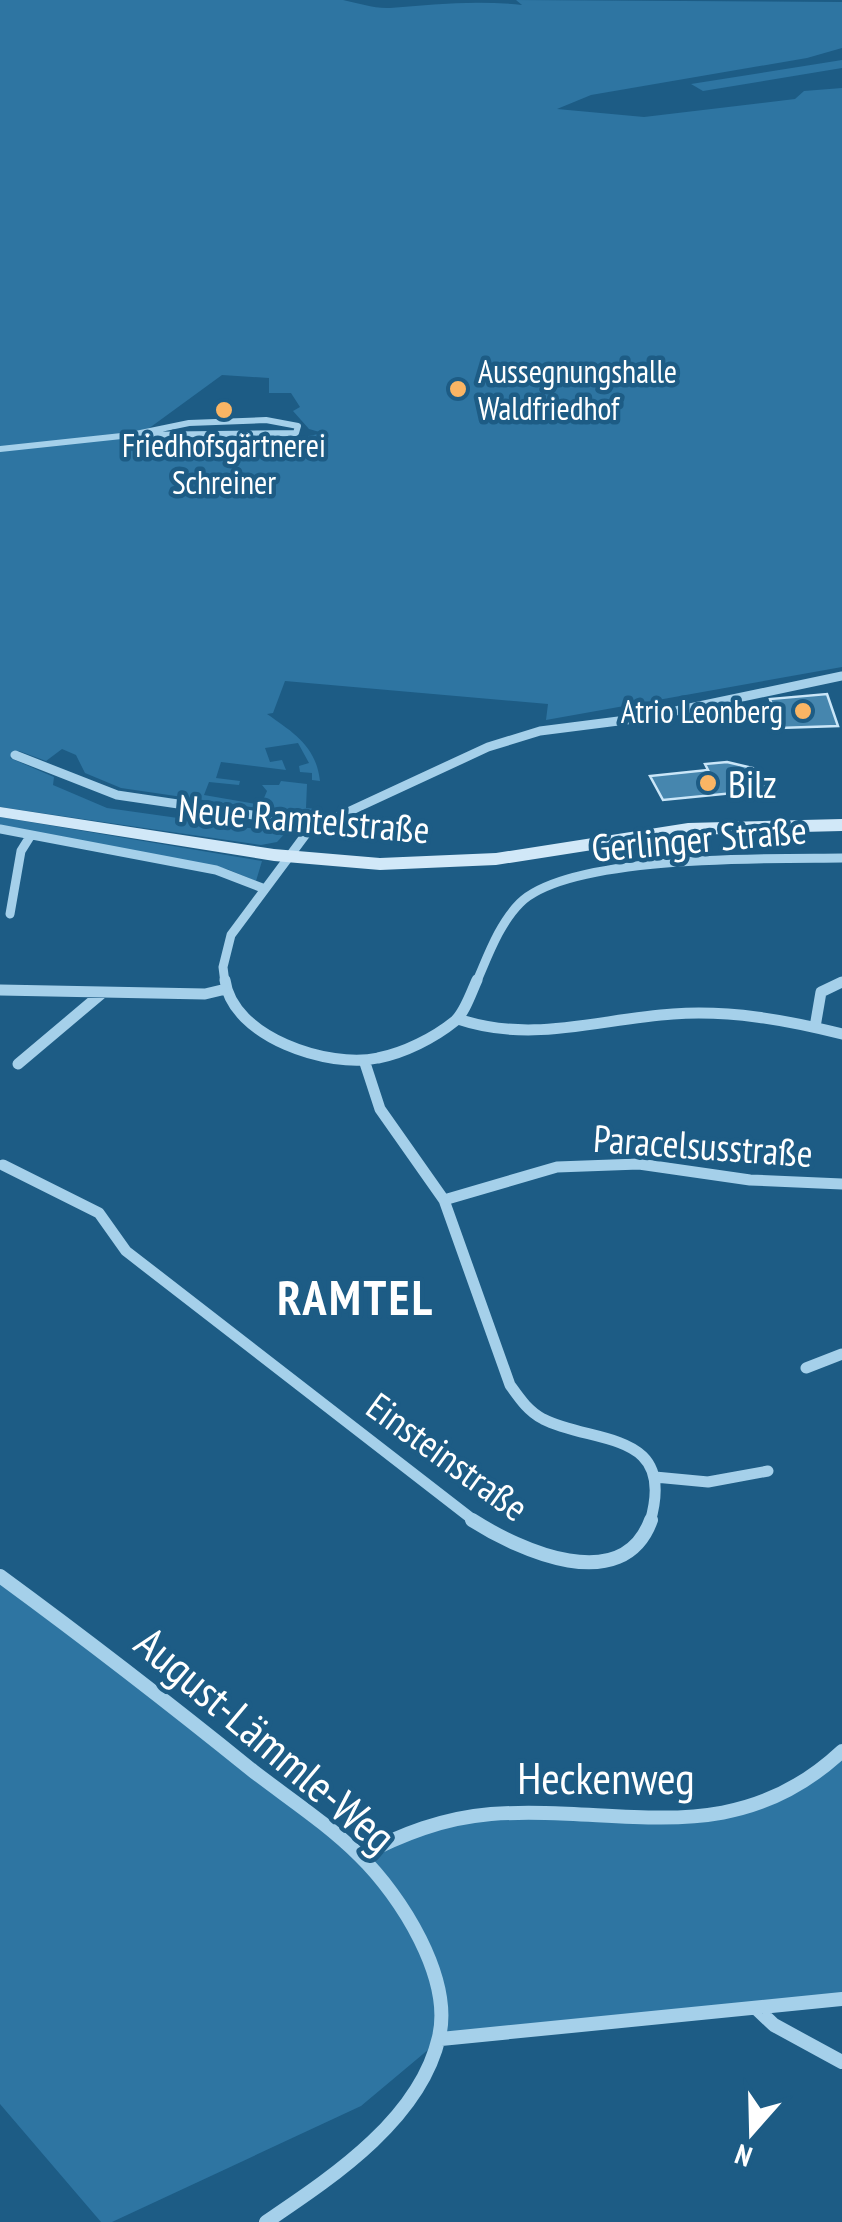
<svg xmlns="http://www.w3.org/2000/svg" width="842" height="2222" font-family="'PT Sans Narrow',sans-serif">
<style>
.green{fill:#2e75a2;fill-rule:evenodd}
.building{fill:#4686ae;stroke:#cae6f8;stroke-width:2.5}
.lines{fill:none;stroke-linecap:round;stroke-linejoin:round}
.street-far3{stroke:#a5d0ea;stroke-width:6}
.street-far2{stroke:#a5d0ea;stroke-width:9}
.street-far1{stroke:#a5d0ea;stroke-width:11}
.street{stroke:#a5d0ea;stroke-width:14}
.secondary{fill:#d1e8f8;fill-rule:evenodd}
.poi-dot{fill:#fab564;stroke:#1d5c85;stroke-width:4}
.labels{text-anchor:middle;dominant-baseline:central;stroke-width:9;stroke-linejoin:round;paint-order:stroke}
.far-poi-label{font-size:32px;fill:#fff;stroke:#1d5c85;text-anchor:start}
.poi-label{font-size:38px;fill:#fff;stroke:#1d5c85;text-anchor:start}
.street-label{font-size:38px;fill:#fff;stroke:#1d5c85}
.near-street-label{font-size:45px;fill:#fff;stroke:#1d5c85}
.district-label{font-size:48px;font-weight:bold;letter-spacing:2.5px;fill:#fff;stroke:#1d5c85}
</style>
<rect width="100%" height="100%" fill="#1d5c85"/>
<path class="green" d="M0 0H343C358 3 375 9 390 8 434 4 478 0 522 5L516 0 842 2V48L807 58 591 95 557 109 644 117 795 99 804 91 842 88V667L546 720 548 704 285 681 273 713 267 714C294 733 316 746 320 781L312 780V773L300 772 299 766 309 763 298 743 265 748 270 762 282 760 286 770 221 762 216 778 240 781 239 785 209 782 204 795 261 805 267 791 262 785H279L281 781 307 784 306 808 317 809 312 816 121 788 85 773 76 755 62 749 46 761 19 751 10 758 54 777 53 785 107 808 270 831 275 823 290 828 277 842 261 845 0 807ZM222 375 269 378V393H291L300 407 293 411 309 429 323 433 295 439 226 441 137 437Z
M842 60V68L703 91 691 84Z
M0 817 262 861 256 881 227 869 0 826Z
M0 1576 360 1856 452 1820 716 1816 816 1778 842 1746V1999L441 2039 361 2106 112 2222H101L0 2104Z"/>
<path class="building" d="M827 694 838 726 779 728 770 699Z
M727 762 757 769 765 790 663 800 650 776 708 770 705 764Z"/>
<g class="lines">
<path class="street-far3" d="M266 420 298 426 296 433 131 435 189 423Z
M0 449 131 435"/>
<path class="street-far2" d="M15 755 117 795 293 821 309 830
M0 829 216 870 265 889
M10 914 21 851 31 835
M225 983 223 967 231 935 309 830 488 747 540 731 642 718 842 676
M476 983C488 956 499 924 520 903 570 854 771 859 842 858"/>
<path class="street-far1" d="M225 980C232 1037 329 1069 378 1058 404 1053 434 1038 455 1021 465 1012 471 993 477 980
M0 990 205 994 226 989
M458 1019C532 1044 598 1019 673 1014 731 1010 786 1020 842 1034
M815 1027 821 992 842 982
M364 1060 380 1109 444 1200 510 1385C520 1399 528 1411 543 1419 595 1445 677 1429 650 1522
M18 1064 101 994
M3 1165 99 1213 126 1251 476 1522
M444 1200 557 1167 639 1164 750 1180 842 1184
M806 1368 842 1354
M655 1477 708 1482 768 1471"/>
<path class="street" d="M472 1520C519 1550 623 1598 651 1520
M0 1576C86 1639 170 1704 253 1771 288 1798 328 1824 360 1856 401 1896 453 1978 439 2037 420 2120 331 2178 266 2222
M360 1856C402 1834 443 1818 491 1814 623 1805 733 1853 842 1751
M757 2009 774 2025 842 2062
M441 2039 842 1999"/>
<path class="secondary" d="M0 807 274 849 380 858 496 853 688 823 842 819V831L688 835 496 865 380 870 274 861 0 817Z"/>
</g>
<g class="poi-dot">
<circle cx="458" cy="389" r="10"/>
<circle cx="224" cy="410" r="10"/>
<circle cx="803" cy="711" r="10"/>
<circle cx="708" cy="783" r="10"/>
</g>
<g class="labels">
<g class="far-poi-label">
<text x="478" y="371">Aussegnungshalle<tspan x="478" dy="37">Waldfriedhof</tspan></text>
<text x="224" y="445" text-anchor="middle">Friedhofsgärtnerei<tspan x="224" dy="37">Schreiner</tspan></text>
<text x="783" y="711" text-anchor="end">Atrio Leonberg</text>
</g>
<g class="poi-label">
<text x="728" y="783">Bilz</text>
</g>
<g class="street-label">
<text transform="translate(304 818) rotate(5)">Neue Ramtelstraße</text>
<text transform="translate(699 838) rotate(-5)">Gerlinger Straße</text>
<text transform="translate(703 1145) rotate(4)">Paracelsusstraße</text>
<text transform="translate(448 1456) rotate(36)">Einsteinstraße</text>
</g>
<g class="near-street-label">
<text transform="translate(266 1739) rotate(40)">August-Lämmle-Weg</text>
<text x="606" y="1777">Heckenweg</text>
</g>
<g class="district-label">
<text x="356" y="1297">RAMTEL</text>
</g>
</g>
<g transform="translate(752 2132) rotate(200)" stroke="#1d5c85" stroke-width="8" paint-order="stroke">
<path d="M0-8L18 38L0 25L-18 38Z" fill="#ffffff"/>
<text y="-15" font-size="28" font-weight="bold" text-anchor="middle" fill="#ffffff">N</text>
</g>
</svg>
